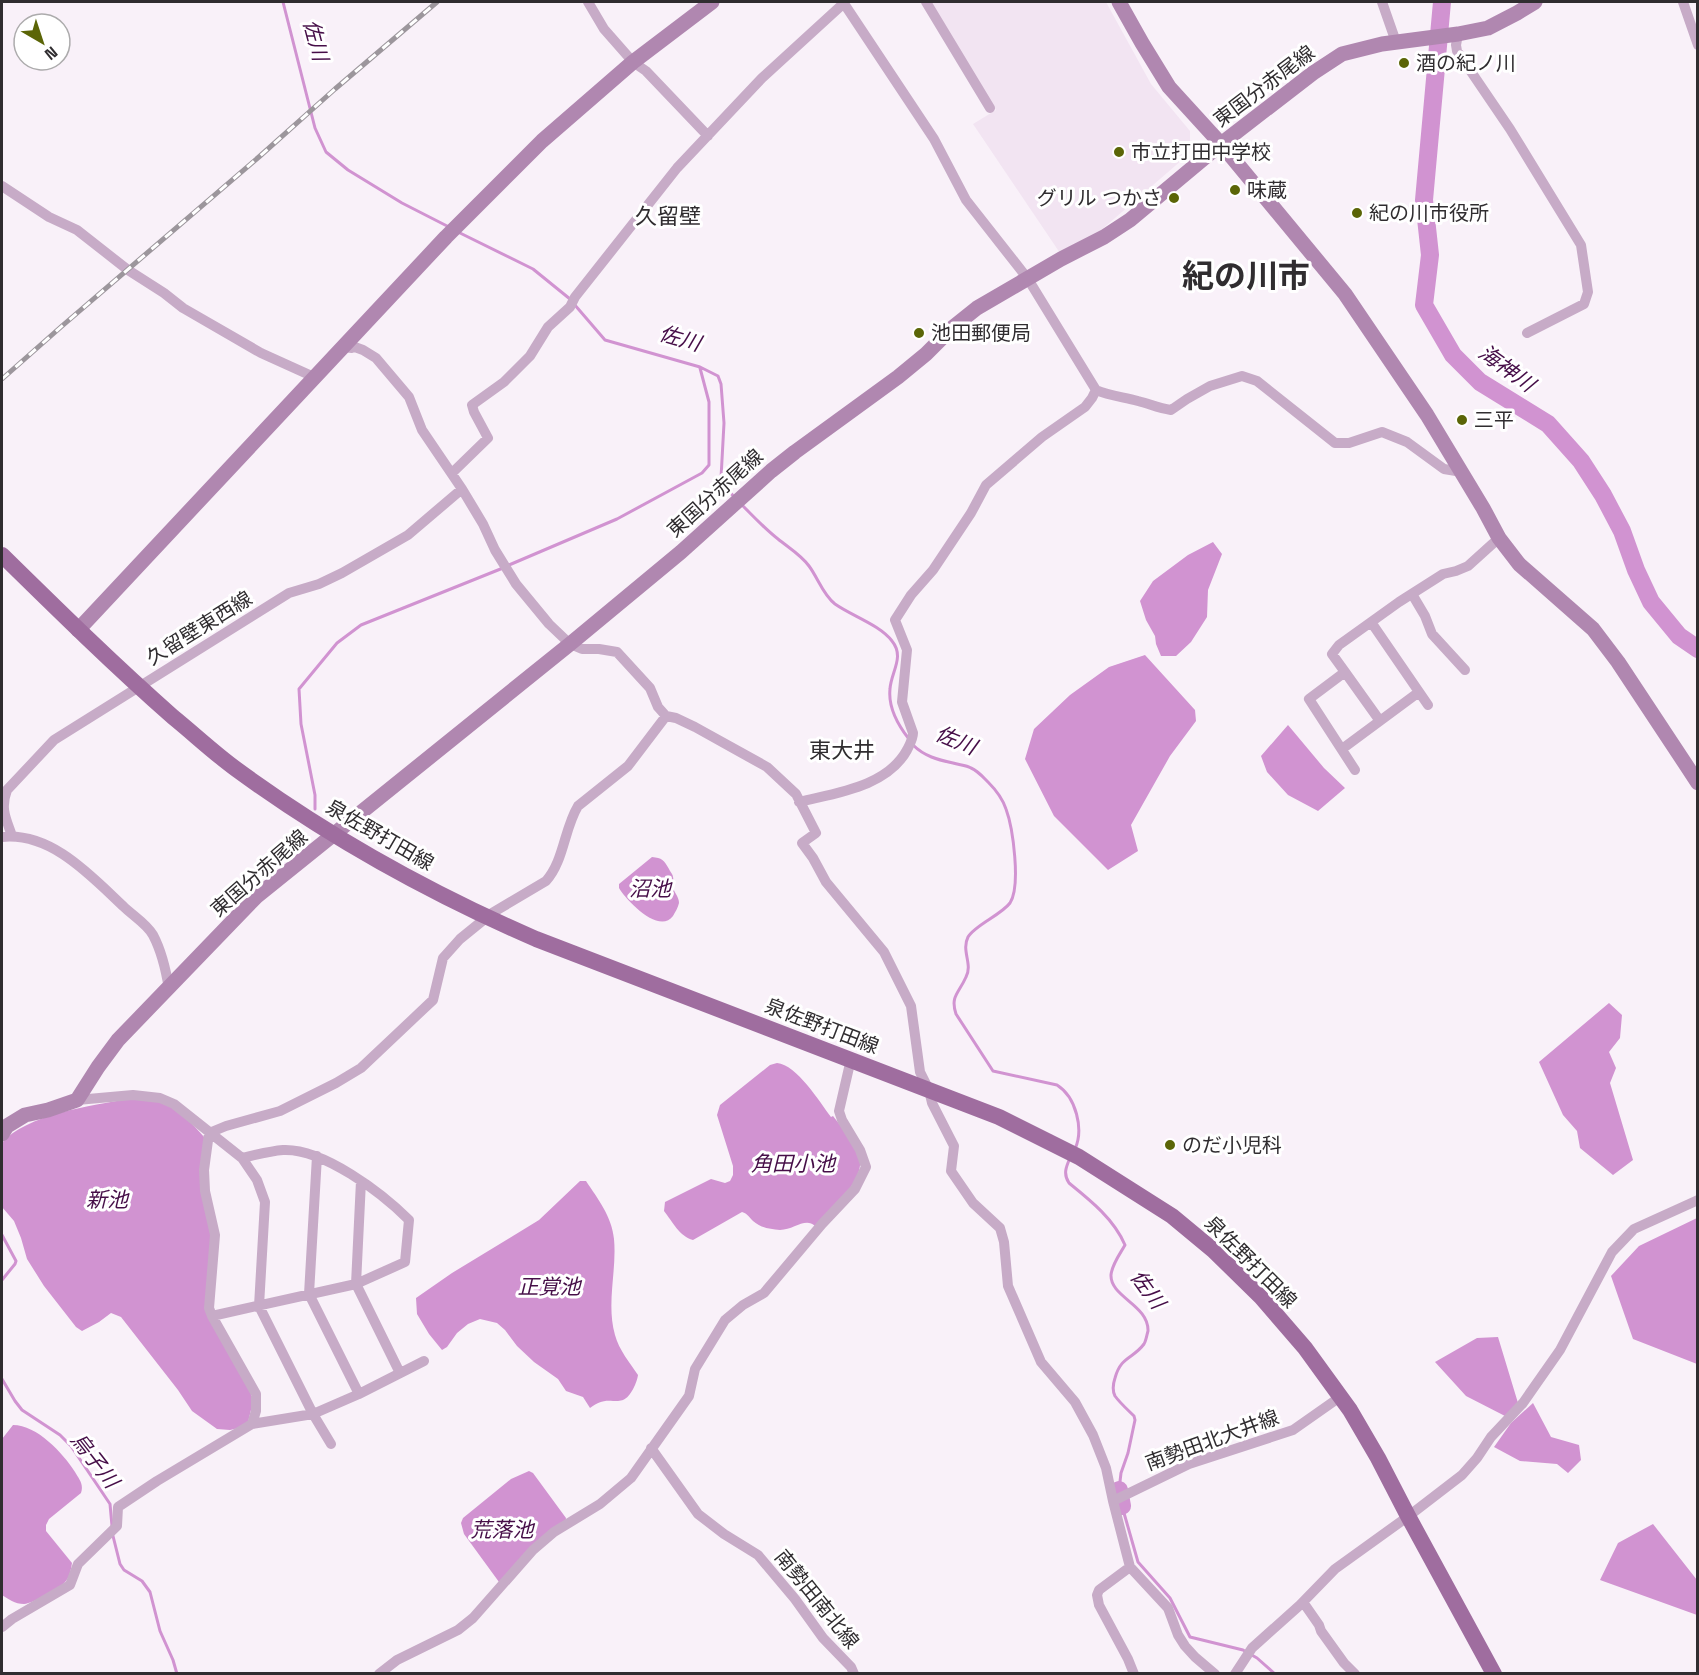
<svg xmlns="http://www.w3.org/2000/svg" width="1699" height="1675" font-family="'Space Grotesk','Noto Sans JP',sans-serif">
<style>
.built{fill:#f2e4f2}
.water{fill:#d193d1}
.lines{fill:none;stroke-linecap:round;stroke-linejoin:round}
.stream{stroke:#d193d1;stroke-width:3}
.river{stroke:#d193d1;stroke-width:18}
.street{stroke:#c7abc7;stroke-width:10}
.secondary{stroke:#b087b0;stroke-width:15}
.primary{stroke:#9f6d9f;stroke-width:16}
.rail-casing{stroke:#9c969c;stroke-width:5}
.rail{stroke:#fff;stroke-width:3;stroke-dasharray:9;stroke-linecap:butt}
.poi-dot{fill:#5b6507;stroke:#fff;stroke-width:2}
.labels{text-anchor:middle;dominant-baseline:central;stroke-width:6;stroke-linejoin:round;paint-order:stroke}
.poi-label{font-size:20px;fill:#302d30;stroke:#fff;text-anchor:start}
.street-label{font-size:20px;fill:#302d30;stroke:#fff}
.water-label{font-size:21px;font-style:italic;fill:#460e48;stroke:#fff}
.quarter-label{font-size:22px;fill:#302d30;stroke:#fff}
.town-label{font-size:32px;font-weight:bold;fill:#302d30;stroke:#fff}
</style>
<rect width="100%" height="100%" fill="#f9f1f9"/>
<path class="built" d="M931 2H1106L1151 84 1190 131V153L1100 231 1060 253 973 124 996 110Z"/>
<path class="water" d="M1213 542 1222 554 1208 590 1207 617 1191 642 1176 656H1161L1156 644 1155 636 1146 620 1140 601 1153 581 1188 555Z
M1145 655 1195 710 1196 721 1170 756 1131 825 1138 851 1108 870 1054 816 1025 759 1034 729 1070 695 1109 667Z
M1288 725 1324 768 1345 788 1318 811 1288 795 1267 772 1261 756Z
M652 857C662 858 664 860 669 869 670 872 673 874 673 877 674 880 672 883 672 886 674 892 679 897 679 903 678 908 675 912 673 916 659 935 626 900 619 888V884Z
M1609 1003 1622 1015 1620 1038 1609 1052 1616 1068 1610 1083 1633 1160 1613 1175 1580 1148 1577 1131 1563 1115 1539 1062Z
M777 1063C797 1065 819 1101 831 1117L833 1116C843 1129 857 1144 860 1160 863 1183 829 1211 815 1226 805 1217 794 1230 780 1230 770 1229 761 1228 753 1221 748 1216 748 1214 742 1212L693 1240C680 1237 672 1221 664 1211L665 1202 711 1179 725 1183 730 1181 733 1175V1166L717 1115 720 1105 770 1065Z
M128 1099C139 1100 152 1100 163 1103 177 1108 195 1126 204 1137L212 1236 207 1311 251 1393V1410L248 1422 243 1427 230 1430 217 1429 192 1411 178 1390 121 1317 111 1313 99 1322 82 1331 76 1327 44 1286 27 1259 21 1238 14 1221 2 1207V1143C25 1115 93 1105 128 1099Z
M580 1181H586C598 1199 612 1217 614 1239 617 1271 606 1303 615 1335 619 1350 630 1363 638 1375 637 1382 631 1397 623 1400 621 1401 615 1401 613 1401 604 1400 598 1402 590 1408L583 1397 566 1391 558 1379 534 1362 517 1346 505 1330 497 1323 480 1319 468 1324 457 1333 447 1347 442 1350 429 1334 417 1314 416 1298 452 1273 539 1220Z
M1697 1218V1364L1633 1339 1611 1276 1639 1246Z
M1498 1337 1518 1403 1505 1416 1466 1396 1435 1362 1477 1338Z
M1533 1403 1551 1437 1579 1445 1581 1460 1568 1473 1557 1464 1520 1461 1494 1447 1511 1423Z
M13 1425C37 1425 63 1453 75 1472 79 1479 84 1484 81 1493L49 1519 46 1525V1531L72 1563C71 1569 70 1576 66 1581 60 1589 34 1603 24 1604 15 1604 8 1599 2 1595V1439Z
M529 1471 533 1473 566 1518 565 1523 499 1582 464 1534 461 1523 463 1518 511 1479Z
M1653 1524 1697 1580V1615L1600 1580 1618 1543Z"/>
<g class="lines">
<path class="stream" d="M283 2 315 128 326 152 348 170 402 203 449 227
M458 232 533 269 570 299
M574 304 605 340 700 367 718 376 721 384 724 423 721 478 729 491 735 498
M742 505C754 517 765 529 778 539 789 548 801 555 809 566 818 578 823 595 835 604 852 616 880 625 892 641 905 657 891 672 890 689 888 708 898 725 909 739
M509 565 617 519 702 473 709 465V402L700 368
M913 745C924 756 938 760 953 763 959 765 966 765 971 768 978 771 983 777 988 782 995 789 1003 800 1006 809 1013 828 1021 886 1010 903 1001 915 975 925 968 937 961 951 973 964 966 977 959 993 950 996 956 1014L993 1071 1057 1085C1076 1097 1084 1129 1075 1149
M315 809V795L301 724 299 689 337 643 361 625 503 568
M1070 1158C1066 1167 1063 1174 1069 1183 1090 1200 1114 1219 1125 1245 1120 1254 1112 1264 1111 1275 1110 1297 1149 1305 1148 1331 1147 1334 1146 1341 1144 1344 1133 1359 1121 1356 1115 1378 1113 1384 1112 1390 1115 1396 1120 1403 1128 1410 1134 1416L1135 1420 1128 1453 1121 1473 1119 1490
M2 1235 16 1261 15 1264 2 1280
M2 1379 15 1401 22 1410 60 1435 71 1446 110 1504 112 1526
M1122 1506 1138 1562 1170 1598 1190 1637 1243 1650 1257 1658 1275 1674
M113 1536 120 1564 124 1570 142 1581 150 1592 160 1631 173 1660 177 1674"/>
<path class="river" d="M1442 2 1424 200 1430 255 1424 305 1453 355 1480 382 1548 424 1581 461 1603 495 1622 531 1636 570 1651 602 1679 636 1698 649
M1119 1490 1122 1506"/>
<path class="street" d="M588 2 604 29 633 62 646 71 708 136
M843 2 934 139 966 200 1028 279 1096 390C1110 396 1124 397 1138 401 1150 404 1158 408 1171 410L1187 399 1210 386 1242 376 1257 381 1335 443H1349L1382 432 1407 442 1444 469 1462 472
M926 2 990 108
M1382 2 1396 42
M1683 2 1698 45
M1458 34 1456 45 1457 51 1510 129 1581 245 1588 292 1584 304 1527 333
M2 186 49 217 77 230 128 270 164 293 183 308 261 353 314 377
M342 347 352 348V346L363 350 376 358 409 397 422 430 462 489 483 524 495 550 516 584 549 624 570 644 582 649H599L617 652 650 688 658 707 666 716 676 718 695 727 767 767 796 794 816 833 802 843 813 858 826 882 884 952 911 1006 920 1072 929 1090 932 1103 954 1146 951 1171 973 1203 1000 1228 1004 1242 1008 1286 1041 1362 1075 1402 1093 1435 1106 1468 1113 1501 1130 1567 1168 1608 1178 1635 1185 1646 1195 1657 1215 1674
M452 473 488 438 474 412 472 405 504 382 530 356 548 327 570 307 575 297 677 168 762 78 844 3
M1412 594 1425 616 1432 634 1465 670
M1371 622 1428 705
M1345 672 1380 721
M1342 749 1419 692
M1355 770 1309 699 1345 672 1332 654 1339 645 1399 602 1443 574 1456 571 1468 566 1499 538
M799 802C835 793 887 787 907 750 910 744 913 739 913 733L902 702 907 650 895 620 911 595 933 570 971 513 986 485 1042 437 1085 407 1092 398 1096 390
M12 836C6 818 0 809 7 790L54 740 289 593 319 584 342 573 408 535 462 489
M2 837C51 832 90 875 123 906 132 915 147 924 153 935 162 952 166 970 169 989
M77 1100 133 1095 160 1098 174 1104 242 1158 257 1180 265 1202 259 1306 313 1414 331 1444
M317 1156 309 1294 359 1394
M361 1181 356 1284 400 1373
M212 1316 356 1284 405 1262 409 1220C382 1193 323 1148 283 1150 270 1151 255 1155 242 1158
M252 1424 313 1414 359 1394 424 1361
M651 1448 698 1514 724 1534 758 1555 795 1599 823 1638 851 1667 854 1674
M1113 1501 1189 1464 1293 1430 1340 1397
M1130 1567 1099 1590 1097 1595 1099 1605 1128 1659 1134 1674
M1303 1602 1319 1625 1321 1631 1344 1663 1355 1674
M2 1627 12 1619 70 1585 78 1564 117 1526 118 1507 157 1481 252 1424 256 1411V1394L212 1316 209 1308 215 1235 205 1191 204 1170 209 1133 226 1126 280 1111 336 1083 361 1068 433 1000 443 958 460 939 492 913 546 881C564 861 564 829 578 806L628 766 666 716
M379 1674 397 1660 458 1630 473 1618 533 1550 554 1532 600 1504 631 1478 689 1396 695 1369 725 1320 743 1305 764 1293 822 1224 855 1189 866 1167 860 1150 842 1120 839 1111 851 1059
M1235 1674 1252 1648 1300 1605 1335 1569 1410 1515 1462 1475 1477 1458 1491 1437 1523 1403 1560 1350 1612 1252 1634 1229 1698 1200"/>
<path class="secondary" d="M1119 2 1142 43 1169 87 1221 144 1345 294 1427 415 1483 508 1499 538 1519 564 1593 629 1618 662 1698 783
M78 630 446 237 542 141 633 62 712 2
M2 1134 7 1126 25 1115 48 1110 77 1100 98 1067 118 1040 256 897 570 644 681 552 771 471 795 452 898 377 926 354 952 328 977 308 1061 259 1104 237 1130 220 1221 144 1313 73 1342 54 1382 44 1458 34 1488 28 1517 13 1535 2"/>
<path class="primary" d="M2 555C58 610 114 665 173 717 194 734 214 753 236 769 329 837 430 893 536 939L999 1117 1079 1157 1172 1216 1213 1250 1261 1297 1305 1348 1350 1410 1378 1458 1408 1516 1494 1674"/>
<defs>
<path id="rail" d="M2 379 62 326 260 156 335 89 437 2"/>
</defs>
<use href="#rail" class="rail-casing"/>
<use href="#rail" class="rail"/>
</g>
<g class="poi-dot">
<circle cx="1404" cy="63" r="6"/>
<circle cx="1119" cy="152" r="6"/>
<circle cx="1235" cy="190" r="6"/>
<circle cx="1174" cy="198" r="6"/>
<circle cx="1357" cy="213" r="6"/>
<circle cx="919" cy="333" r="6"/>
<circle cx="1462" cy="420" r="6"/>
<circle cx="1170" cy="1145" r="6"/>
</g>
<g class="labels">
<g class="poi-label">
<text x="1416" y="63">酒の紀ノ川</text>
<text x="1131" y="152">市立打田中学校</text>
<text x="1247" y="190">味蔵</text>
<text x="1162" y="198" text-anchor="end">グリル つかさ</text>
<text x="1369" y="213">紀の川市役所</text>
<text x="931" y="333">池田郵便局</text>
<text x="1474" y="420">三平</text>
<text x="1182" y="1145">のだ小児科</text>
</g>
<g class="street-label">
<text transform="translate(1264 86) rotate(-37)">東国分赤尾線</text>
<text transform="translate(715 493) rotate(-42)">東国分赤尾線</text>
<text transform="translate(199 628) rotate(-32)">久留壁東西線</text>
<text transform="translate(380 835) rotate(30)">泉佐野打田線</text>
<text transform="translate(259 873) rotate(-41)">東国分赤尾線</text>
<text transform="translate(822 1026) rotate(21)">泉佐野打田線</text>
<text transform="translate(1251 1262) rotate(45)">泉佐野打田線</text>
<text transform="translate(1212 1440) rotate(-20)">南勢田北大井線</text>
<text transform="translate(817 1599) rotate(51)">南勢田南北線</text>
</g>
<g class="water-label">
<text transform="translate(316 40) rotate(75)">佐川</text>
<text transform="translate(680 338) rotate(16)">佐川</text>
<text transform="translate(1507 368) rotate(36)">海神川</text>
<text transform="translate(956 740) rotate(22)">佐川</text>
<text x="650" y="888">沼池</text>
<text x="793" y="1163">角田小池</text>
<text x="107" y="1199">新池</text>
<text x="549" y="1286">正覚池</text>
<text transform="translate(1148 1289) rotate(54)">佐川</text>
<text transform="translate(95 1460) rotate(52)">烏子川</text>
<text x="502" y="1529">荒落池</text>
</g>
<g class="quarter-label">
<text x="668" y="216">久留壁</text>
<text x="842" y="750">東大井</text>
</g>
<g class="town-label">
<text x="1246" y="276">紀の川市</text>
</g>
</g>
<rect width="1699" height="1675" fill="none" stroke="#302d30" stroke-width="6"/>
<g transform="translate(42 42) rotate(141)"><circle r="28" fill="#ffffff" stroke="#acabac" stroke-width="1.5"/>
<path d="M0-4.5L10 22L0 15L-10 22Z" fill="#5b6507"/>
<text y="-9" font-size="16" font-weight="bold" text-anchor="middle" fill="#302d30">N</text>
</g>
</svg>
